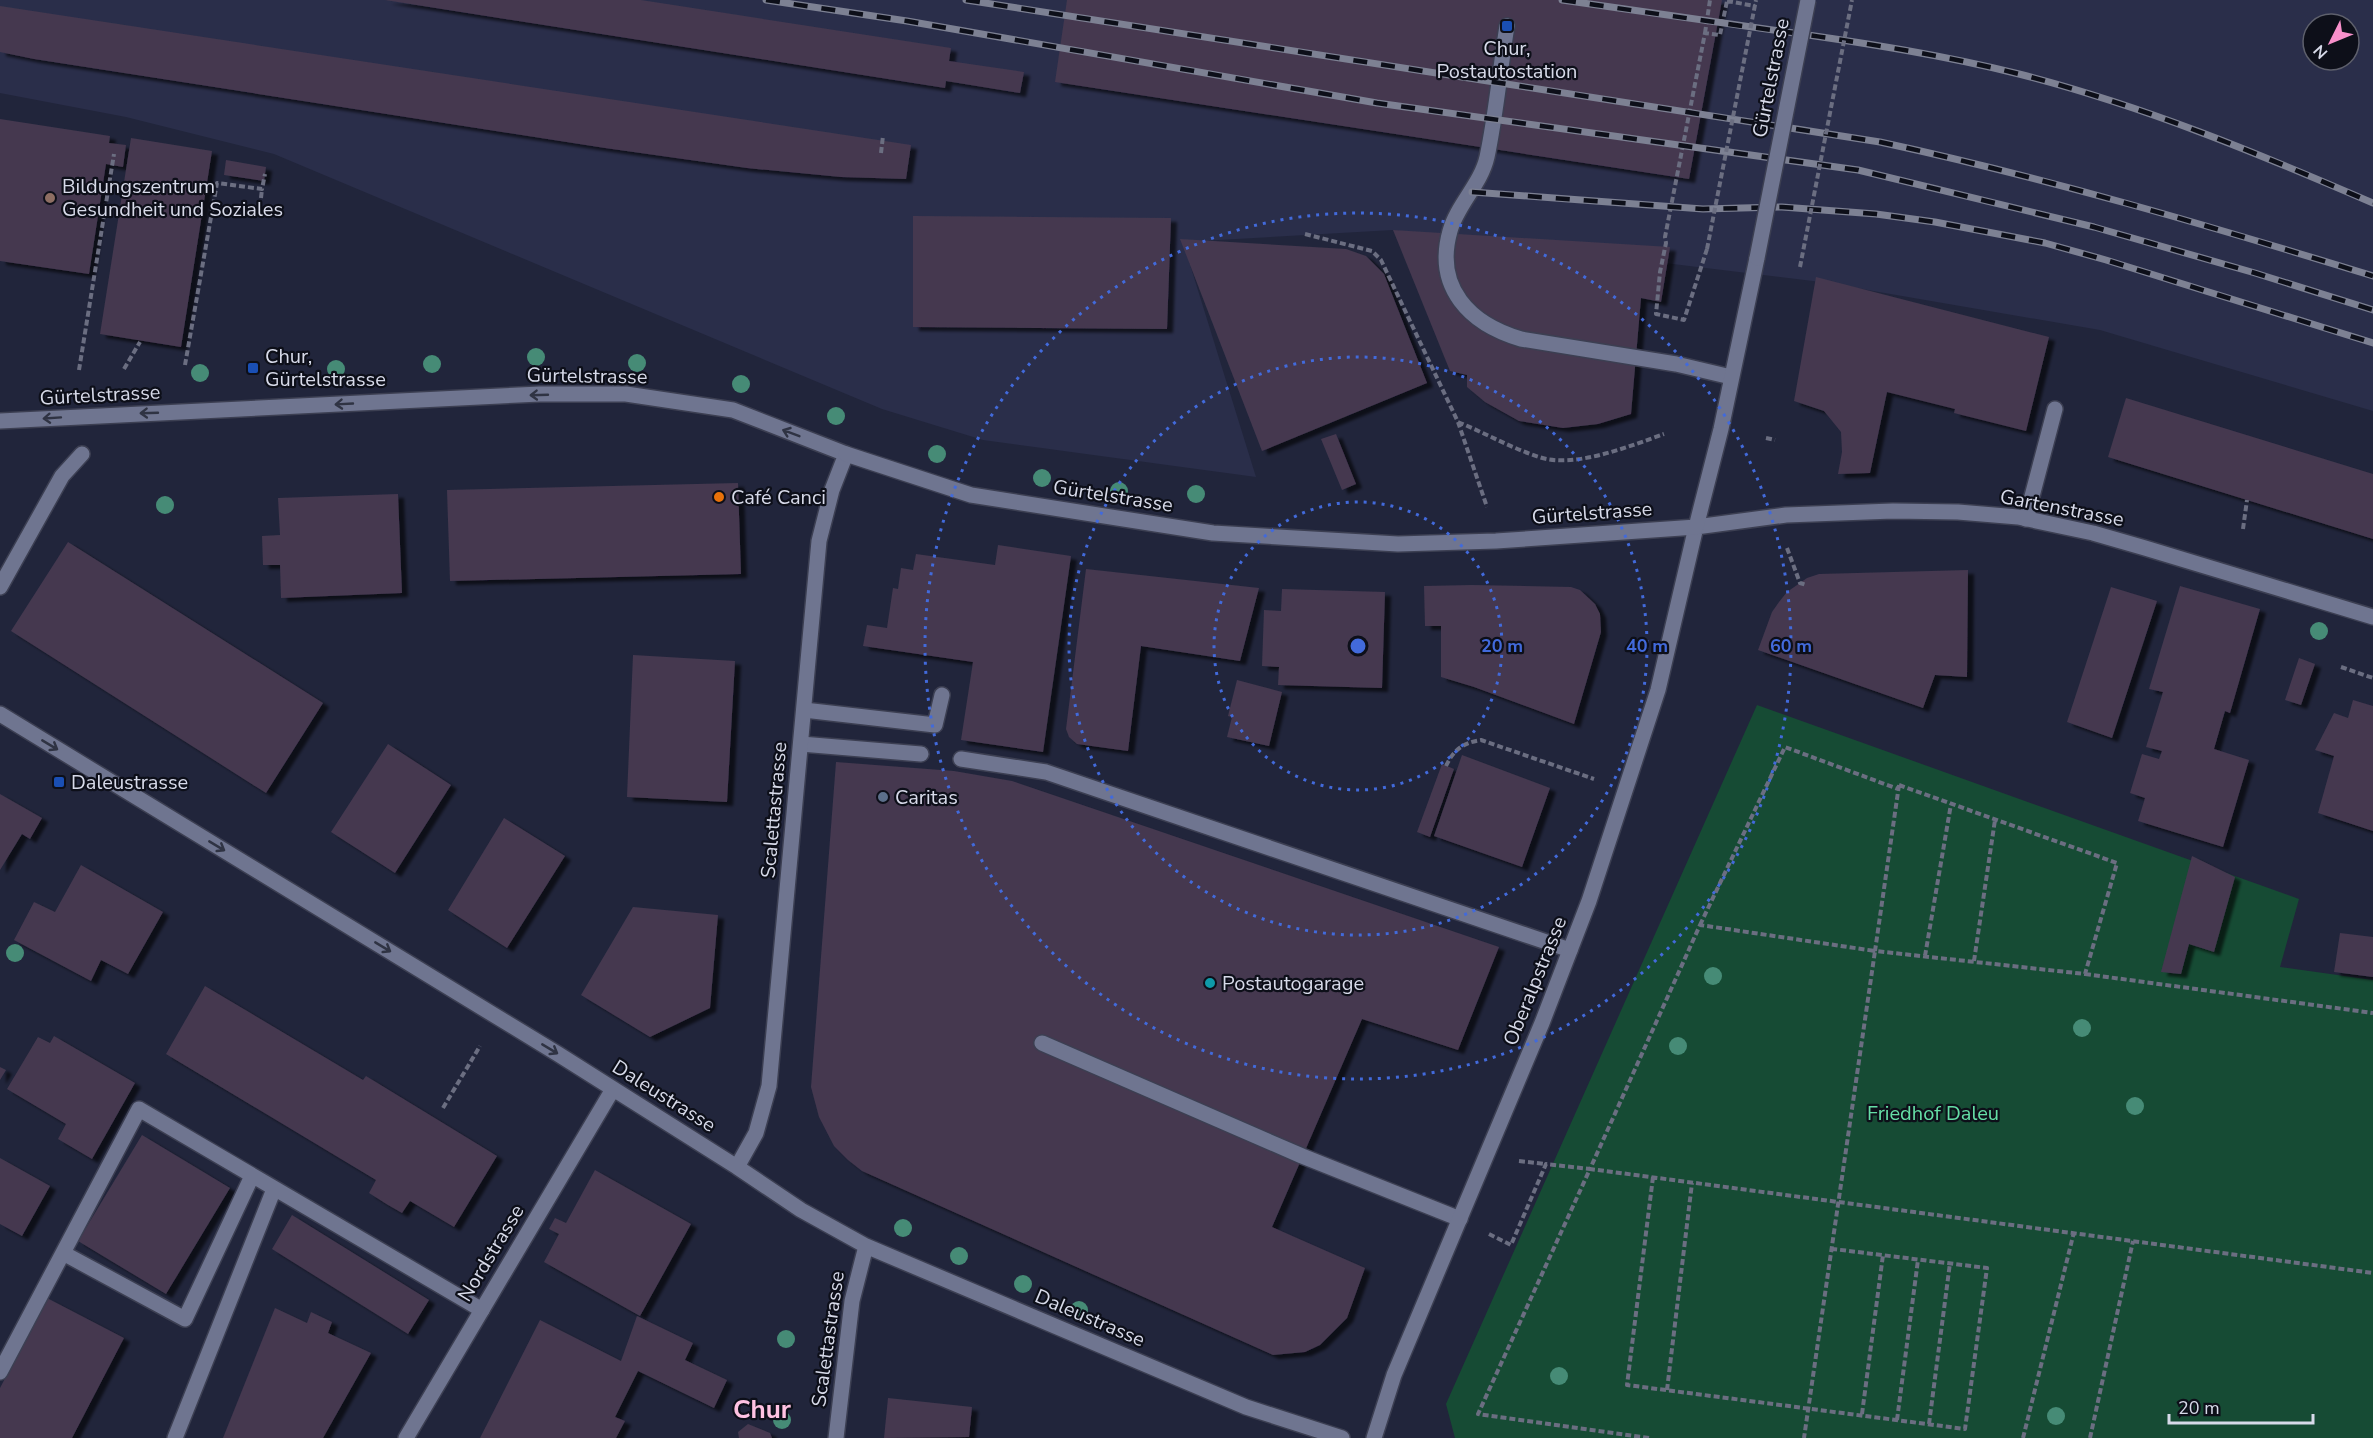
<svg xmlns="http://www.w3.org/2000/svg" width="2373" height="1438" font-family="'Nunito Sans',sans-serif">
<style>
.built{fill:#2a2e4a;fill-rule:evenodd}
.green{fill:#164b34}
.building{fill:#44384f;filter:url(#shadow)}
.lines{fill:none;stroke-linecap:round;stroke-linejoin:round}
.service-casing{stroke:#3c3f52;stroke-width:18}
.pedestrian-casing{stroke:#3c3f52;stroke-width:18}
.minor-casing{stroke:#3c3f52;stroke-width:18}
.tertiary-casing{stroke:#3c3f52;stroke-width:18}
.path{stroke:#6b6e81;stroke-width:4;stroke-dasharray:6 3;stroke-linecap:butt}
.service{stroke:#6f7590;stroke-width:15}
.pedestrian{stroke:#6f7590;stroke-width:15}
.minor{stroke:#6f7590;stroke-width:15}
.tertiary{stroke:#6f7590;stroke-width:15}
.rail-casing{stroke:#7d8193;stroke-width:7}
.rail{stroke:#0d0f19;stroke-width:4.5;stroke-dasharray:14;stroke-linecap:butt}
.tertiary-bridge-casing{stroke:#3c3f52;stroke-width:18;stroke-linecap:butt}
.path-bridge{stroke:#6b6e81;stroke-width:4;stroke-dasharray:6 3;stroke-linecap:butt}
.tertiary-bridge{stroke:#6f7590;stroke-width:15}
.tree{fill:#468b76}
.oneway{stroke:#2f3343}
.ring{fill:none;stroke:#426adb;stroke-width:3;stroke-dasharray:3 6}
.transit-dot{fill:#1a4fb4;stroke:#0d0f19;stroke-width:2}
.education-dot{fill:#8d6e63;stroke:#0d0f19;stroke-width:2}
.food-dot{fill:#e8710a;stroke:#0d0f19;stroke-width:2}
.service-dot{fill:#5c6f8a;stroke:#0d0f19;stroke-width:2}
.culture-dot{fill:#0f9aa8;stroke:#0d0f19;stroke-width:2}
.labels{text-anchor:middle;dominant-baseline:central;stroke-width:4.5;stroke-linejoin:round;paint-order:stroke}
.poi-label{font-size:20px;fill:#d7dae9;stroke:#0d0f19;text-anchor:start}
.street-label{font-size:20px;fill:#d7dae9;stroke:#0d0f19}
.park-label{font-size:20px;fill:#65dea6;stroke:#0d0f19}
.district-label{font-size:26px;font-weight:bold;fill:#ffc2e2;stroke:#0d0f19}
.centre{fill:#426adb;stroke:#0d0f19;stroke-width:3}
.ring-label{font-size:18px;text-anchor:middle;font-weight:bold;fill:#426adb;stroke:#0d0f19;stroke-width:4.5;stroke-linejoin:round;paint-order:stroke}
</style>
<defs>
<filter id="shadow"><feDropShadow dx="6" dy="4" stdDeviation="1.5" flood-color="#0009"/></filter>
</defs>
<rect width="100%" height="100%" fill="#21253b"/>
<path class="built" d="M0 0H2373V411L2100 330 1821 282 1393 230 1183 242 1256 477 983 440 882 409 274 154 126 117 0 93ZM2313 24H2349V60H2313Z"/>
<path class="green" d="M1757 705 2299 899 2280 967 2373 980V1438H1455L1446 1404Z"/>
<path class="building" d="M385 0H641L951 48 949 61 1024 72 1020 93 946 81 945 88Z
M1067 0H1722L1689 179 1055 82Z
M0 6 911 145 906 179 841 177 747 168 605 148 34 59 0 52Z
M0 119 110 136 109 143 126 145 123 167 106 164 89 274 0 261Z
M131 138 212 151 181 347 100 334Z
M226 160 266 167 264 181 224 175Z
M913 216 1171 218 1167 329 913 327Z
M1393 230 1670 247 1661 302 1641 298 1631 414 1598 424 1563 428 1519 421 1485 402 1467 387V375L1450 371Z
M1180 239 1346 249 1366 256 1384 274 1427 383 1262 451Z
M1816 277 2049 337 2026 431 1954 413 1955 409 1887 392 1870 473 1838 474 1842 452 1841 432 1824 411 1794 401Z
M2126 398 2373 474V539L2108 457Z
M1336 434 1356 484 1342 490 1321 439Z
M738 483 741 574 450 581 447 490Z
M398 494 402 593 281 598 280 565H263L262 536 280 535 278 498Z
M68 542 323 703 266 793 11 631Z
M998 545 1071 556 1043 752 961 740 973 662 863 646 867 625 887 628 893 588 898 589 901 568 913 570 916 554 995 565Z
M1086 569 1259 588 1240 661 1141 646 1128 751 1077 744 1069 737 1066 729Z
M1968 570 1967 677 1935 675 1923 708 1758 650 1772 612 1779 602 1787 592 1807 578 1819 574Z
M1472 585 1571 587 1580 590 1595 604 1600 614 1601 632 1574 724 1474 687 1441 677V626H1425L1424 586Z
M2180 586 2260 609 2230 713 2225 711 2214 749 2249 760 2223 847 2138 821 2145 798 2130 793 2142 754 2159 759 2162 751 2146 747 2163 692 2149 689Z
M2111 587 2157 601 2112 738 2067 722Z
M1282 589 1385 592 1382 688 1278 685 1279 667 1262 666 1264 610 1281 611Z
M633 655 735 661 727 802 627 797Z
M2299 658 2315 664 2301 705 2285 700Z
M1237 680 1282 692 1269 746 1227 737 1232 717 1228 716Z
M2353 700 2373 706V831L2318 813 2334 756 2315 750 2334 713 2348 718Z
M388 744 451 785 395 873 331 832Z
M1462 755 1550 788 1522 867 1434 836Z
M836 762 954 771 1012 781 1499 947 1458 1050 1362 1019 1272 1227 1365 1268 1347 1318 1320 1345 1305 1352 1273 1355 862 1171 848 1160 834 1146 819 1117 811 1087Z
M1442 764 1454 769 1430 837 1417 832Z
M0 794 42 818 30 839 22 834 0 870Z
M504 818 565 856 507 948 448 910Z
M2192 856 2235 877 2214 952 2189 944 2181 974 2161 972Z
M81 865 163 912 128 974 101 960 91 981 14 940 34 902 55 912Z
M633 907 718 915 710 1008 650 1037 581 995Z
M2340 933 2373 937V977L2334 972Z
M205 986 363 1080 366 1076 497 1156 454 1227 410 1201 402 1213 388 1205 369 1193 376 1180 166 1054Z
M54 1036 135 1083 92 1159 58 1139 66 1124 7 1089 38 1037 50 1043Z
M0 1067 6 1070 0 1080Z
M142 1135 230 1188 166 1294 78 1241Z
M0 1158 50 1186 22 1236 0 1224Z
M595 1170 691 1224 640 1316 544 1262 559 1234 549 1229 555 1218 566 1223Z
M292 1215 429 1300 408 1334 272 1249Z
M47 1298 124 1338 72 1438H0V1388Z
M275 1308 307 1323 311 1312 332 1322 328 1333 371 1353 323 1438H223Z
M637 1316 693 1343 685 1360 727 1380 714 1408 638 1371 615 1417 625 1421 616 1438H480L540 1320 621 1361Z
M888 1398 972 1407 969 1437 884 1438Z
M748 1424 770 1433 772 1438H739L738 1432Z"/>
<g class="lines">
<defs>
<path id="service" d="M1507 26C1500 69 1496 115 1487 157 1481 184 1457 205 1450 231 1434 288 1470 324 1521 339L1676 364 1731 377
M2026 519 2055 409
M804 710 935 725 942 695
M801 744 921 754
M961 759 1046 772 1570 950
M1042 1043 1302 1156 1460 1219
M63 1253 185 1319 252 1176
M0 1372 139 1109 482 1310
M175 1438 274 1189"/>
<path id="pedestrian" d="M0 587 62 476 82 454"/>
<path id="minor" d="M0 421 540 394H626L733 410 846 454 832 490 819 541 769 1086 756 1133 737 1167
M0 714 558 1054 737 1167 801 1210 866 1246 1246 1407 1342 1438
M406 1438 613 1089
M836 1438 852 1301 866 1246
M1374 1438 1394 1375 1542 1023 1589 901 1658 690 1696 527 1786 515 1893 511 1958 512 2018 517 2093 533 2145 548 2373 617"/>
<path id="tertiary" d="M846 454 971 495 1213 533 1398 544 1496 541 1696 527 1721 429 1757 258"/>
</defs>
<use href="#service" class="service-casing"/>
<use href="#pedestrian" class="pedestrian-casing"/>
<use href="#minor" class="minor-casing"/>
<use href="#tertiary" class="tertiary-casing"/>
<path class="path" d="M1727 1 1755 6
M1705 33 1710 0
M881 153 883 136
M261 198 262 189
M1305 234 1372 251 1381 260 1458 422 1487 507
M1707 249 1684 320 1656 314 1660 272 1666 243 1665 237 1705 33 1720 35 1727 1
M185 365 217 183 262 189 265 174
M124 369 140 342
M79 370 114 154
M1458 422C1485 433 1511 448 1539 457 1574 469 1630 446 1664 434
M1766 438 1775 440
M2243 529 2247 500
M1787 548 1800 583 1806 585
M2341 667 2373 678
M1446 766C1454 749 1463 743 1481 740L1594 779
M1899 785 2117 863 2085 974 1875 951Z
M1700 925 1785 747 1898 789
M1925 956 1951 804
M1974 961 1995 820
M2085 974 2373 1013
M443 1108 480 1046
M1519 1161 1546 1164
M1653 1177 1627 1385 1965 1429 1987 1268 1833 1249
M1489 1234 1511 1245 1546 1164 1590 1169 1700 925 1875 951 1804 1438
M1667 1390 1692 1183
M1862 1414 1883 1255
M1897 1420 1918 1260
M1929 1424 1950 1263
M1649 1438 1478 1414 1590 1169 2373 1273
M2023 1438 2074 1232
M2090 1438 2133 1241"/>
<use href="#service" class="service"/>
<use href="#pedestrian" class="pedestrian"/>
<use href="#minor" class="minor"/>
<use href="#tertiary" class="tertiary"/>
<defs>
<path id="rail" d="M766 0 907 21 1377 103 1858 170 2094 227 2255 273 2373 310
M966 0 1880 142C2047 178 2210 226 2373 276
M1562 0C1637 11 1712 22 1787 32 1865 43 1943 55 2019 74 2141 105 2257 153 2373 203
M1472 192 1703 209 1782 207 1876 214 1935 222 2045 243 2106 260 2373 343"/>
</defs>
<use href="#rail" class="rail-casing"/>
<use href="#rail" class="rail"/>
<defs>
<path id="tertiary-bridge" d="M1757 258 1808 0"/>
</defs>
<use href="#tertiary-bridge" class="tertiary-bridge-casing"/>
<path class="path-bridge" d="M1707 249 1756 0
M1800 267 1852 0"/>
<use href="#tertiary-bridge" class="tertiary-bridge"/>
</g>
<g class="tree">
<circle cx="536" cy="357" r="9"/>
<circle cx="637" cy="363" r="9"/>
<circle cx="432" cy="364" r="9"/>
<circle cx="336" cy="369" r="9"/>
<circle cx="200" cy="373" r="9"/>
<circle cx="741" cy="384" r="9"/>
<circle cx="836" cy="416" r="9"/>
<circle cx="937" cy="454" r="9"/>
<circle cx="1042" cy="478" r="9"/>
<circle cx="1119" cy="491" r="9"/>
<circle cx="1196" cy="494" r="9"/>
<circle cx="165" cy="505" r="9"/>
<circle cx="2319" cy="631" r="9"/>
<circle cx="15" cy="953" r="9"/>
<circle cx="1713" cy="976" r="9"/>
<circle cx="2082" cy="1028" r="9"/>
<circle cx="1678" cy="1046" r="9"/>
<circle cx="2135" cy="1106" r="9"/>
<circle cx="903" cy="1228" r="9"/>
<circle cx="959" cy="1256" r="9"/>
<circle cx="1023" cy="1284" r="9"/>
<circle cx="1079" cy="1310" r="9"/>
<circle cx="786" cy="1339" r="9"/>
<circle cx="1559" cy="1376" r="9"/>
<circle cx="2056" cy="1416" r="9"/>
<circle cx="782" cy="1420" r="9"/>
</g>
<defs><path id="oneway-shaft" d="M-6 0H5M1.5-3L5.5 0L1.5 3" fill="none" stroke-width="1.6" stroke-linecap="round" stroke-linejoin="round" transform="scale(1.5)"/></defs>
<g class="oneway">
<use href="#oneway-shaft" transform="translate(539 395) rotate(178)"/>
<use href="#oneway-shaft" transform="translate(344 404) rotate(177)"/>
<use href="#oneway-shaft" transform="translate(149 413) rotate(178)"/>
<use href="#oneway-shaft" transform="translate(52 418) rotate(176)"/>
<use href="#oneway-shaft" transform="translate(791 433) rotate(-159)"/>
<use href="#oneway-shaft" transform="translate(50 745) rotate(31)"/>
<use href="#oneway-shaft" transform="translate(217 846) rotate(31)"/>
<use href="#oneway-shaft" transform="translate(383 947) rotate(31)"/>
<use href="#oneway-shaft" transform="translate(550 1049) rotate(31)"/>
</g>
<g class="ring">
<circle cx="1358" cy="646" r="144"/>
<circle cx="1358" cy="646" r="289"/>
<circle cx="1358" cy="646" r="433"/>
</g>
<g class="transit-dot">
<rect x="1501" y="20" width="12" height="12" rx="3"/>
<rect x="247" y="362" width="12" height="12" rx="3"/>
<rect x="53" y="776" width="12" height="12" rx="3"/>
</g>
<circle class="education-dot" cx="50" cy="198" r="6"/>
<circle class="food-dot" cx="719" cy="497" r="6"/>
<circle class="service-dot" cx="883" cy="797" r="6"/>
<circle class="culture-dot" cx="1210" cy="983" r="6"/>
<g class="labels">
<g class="poi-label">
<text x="1507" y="48" text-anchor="middle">Chur,<tspan x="1507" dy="23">Postautostation</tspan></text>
<text x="62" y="186">Bildungszentrum<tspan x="62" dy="23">Gesundheit und Soziales</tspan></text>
<text x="265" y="356">Chur,<tspan x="265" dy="23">Gürtelstrasse</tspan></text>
<text x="731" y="497">Café Canci</text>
<text x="71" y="782">Daleustrasse</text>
<text x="895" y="797">Caritas</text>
<text x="1222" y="983">Postautogarage</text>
</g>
<g class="street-label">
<text transform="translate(1771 78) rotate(-79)">Gürtelstrasse</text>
<text transform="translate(587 376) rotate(1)">Gürtelstrasse</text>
<text transform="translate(100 395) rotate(-3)">Gürtelstrasse</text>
<text transform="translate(1113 496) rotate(9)">Gürtelstrasse</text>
<text transform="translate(2062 508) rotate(11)">Gartenstrasse</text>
<text transform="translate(1592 513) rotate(-4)">Gürtelstrasse</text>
<text transform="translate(774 810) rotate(-85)">Scalettastrasse</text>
<text transform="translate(1535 981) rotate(-68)">Oberalpstrasse</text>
<text transform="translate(664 1096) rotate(32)">Daleustrasse</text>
<text transform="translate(491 1253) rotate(-59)">Nordstrasse</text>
<text transform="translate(1090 1318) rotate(23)">Daleustrasse</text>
<text transform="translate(828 1339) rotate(-82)">Scalettastrasse</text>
</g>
<g class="park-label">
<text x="1933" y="1113">Friedhof Daleu</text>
</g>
<g class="district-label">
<text x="762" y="1409">Chur</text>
</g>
</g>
<circle cx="1358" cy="646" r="9" class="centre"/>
<g class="ring-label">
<text x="1502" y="652">20 m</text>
<text x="1647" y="652">40 m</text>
<text x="1791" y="652">60 m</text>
</g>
<g transform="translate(2331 42) rotate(227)"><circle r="28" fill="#0d0f19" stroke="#5e606c" stroke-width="1.5"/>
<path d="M0-4.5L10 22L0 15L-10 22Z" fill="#f890cb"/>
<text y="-9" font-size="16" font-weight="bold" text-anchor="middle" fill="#d7dae9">N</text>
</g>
<path d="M2169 1414v9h144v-9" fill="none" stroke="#d7dae9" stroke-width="3"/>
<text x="2178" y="1414" font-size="18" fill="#d7dae9" stroke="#0d0f19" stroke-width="4.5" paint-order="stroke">20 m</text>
</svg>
